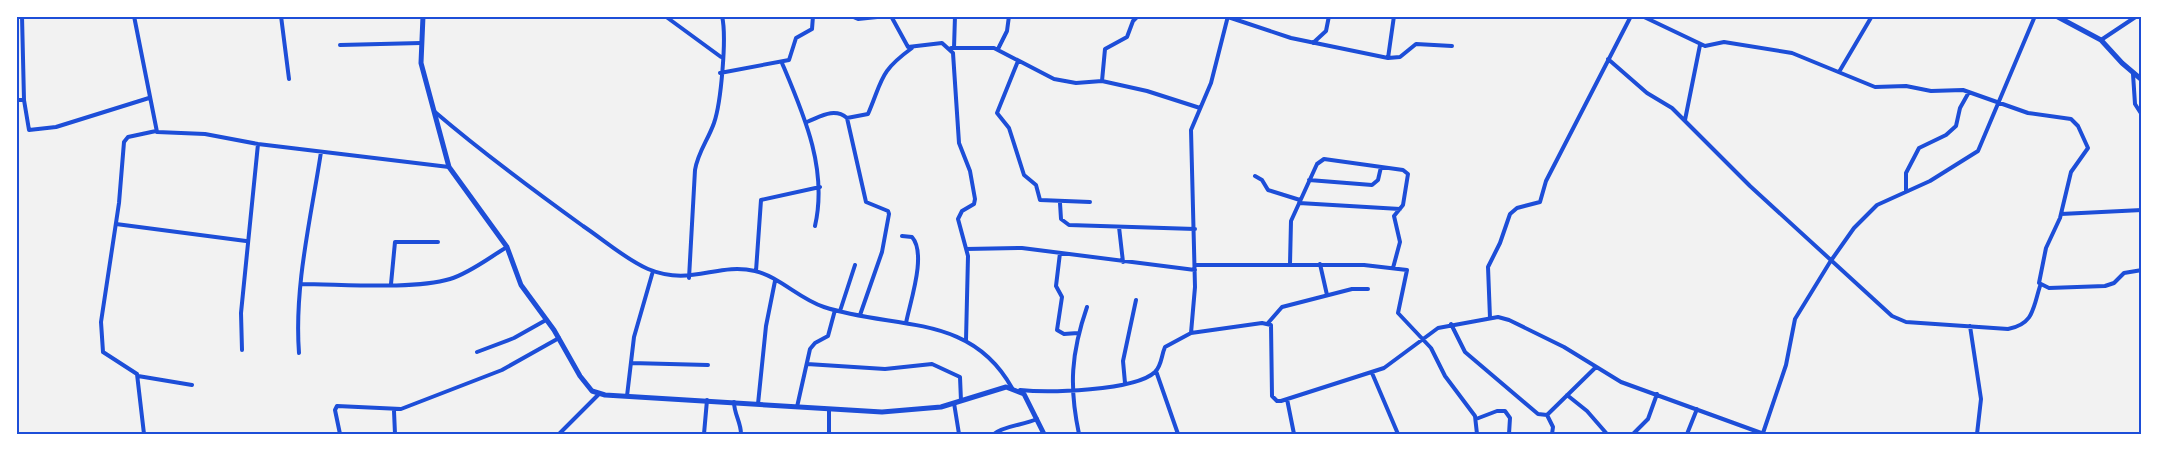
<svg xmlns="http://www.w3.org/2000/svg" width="2158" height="451" font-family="'Fira Sans',sans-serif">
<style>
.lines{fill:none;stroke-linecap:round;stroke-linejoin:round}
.minor{stroke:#1d4ed8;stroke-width:4}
.tertiary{stroke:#1d4ed8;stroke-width:5}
.neatline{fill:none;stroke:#1d4ed8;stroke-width:2}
</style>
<rect width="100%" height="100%" fill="#f2f2f2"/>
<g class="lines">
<path class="minor" d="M22 16 24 100 29 130 56 127 149 98
M134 16 157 132 205 134 258 144 449 167
M281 16 289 79
M665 16 721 57
M851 16 858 19 887 16
M891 16 908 47 942 43 953 53 959 143 970 171 975 199 974 204 962 211 958 219 968 256 966 340
M1642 16 1705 46 1724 42 1792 53 1875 87 1906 86 1931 91 1963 90 2028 113 2071 119 2078 126 2088 148 2071 172 2060 218 2046 248 2039 283 2049 288 2105 286 2114 283 2124 273 2142 270
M1228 17 1291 38 1388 58 1400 57 1416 44 1452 46
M2101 40 2137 16
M1313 43 1326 31 1329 16
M340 45 421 43
M951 48H994L1054 79 1076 83 1102 81 1147 91 1200 108
M954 48 955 16
M998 49 1007 31 1009 16
M1388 58 1394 16
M1608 59 1647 93 1672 108 1750 186 1892 316 1906 322 2008 329C2034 324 2033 308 2040 286
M1018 61 997 113 1009 128 1024 175 1036 185 1040 200 1090 202
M782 63C804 115 828 169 815 226
M1839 72 1872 16
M720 73 789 60 796 38 812 29 813 16
M2133 74 2135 104 2142 115
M1102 81 1105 49 1127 37 1133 21 1138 16
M16 100H24
M435 112C483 153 533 190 583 226 604 240 625 259 648 269 691 287 717 262 755 271 780 277 799 299 824 307 894 330 970 312 1012 388
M847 118 868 114C883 79 879 72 912 48
M1685 120 1700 45
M807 122C820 117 834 107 847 118L866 202 888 211 889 214 882 252 860 315
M1255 176 1262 180 1268 190 1300 200
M1309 180 1372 185 1378 180 1381 167
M1906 191V173L1919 148 1946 135 1956 126 1960 108 1969 92
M1060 203 1061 219 1069 225 1195 229
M1299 203 1400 209
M2061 214 2142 210
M116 224 246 241
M1119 227 1123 262
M902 236 912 237C927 254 910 302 906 323
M966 249 1022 248 1195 270
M1060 253 1056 286 1062 297 1057 330 1064 334 1078 333
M1290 264 1291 221 1317 164 1324 159 1403 170 1408 174 1403 205 1394 216 1400 242 1393 268
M1320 264 1327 295
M1195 265H1364L1407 270 1398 313 1431 348 1445 376 1475 416 1477 434
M756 271 761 200 820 187
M689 278 695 170C698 152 708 140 714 123 721 103 727 37 722 16
M301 284C341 284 413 290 450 279 470 273 490 257 507 247
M391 284 395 242H438
M840 311 855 265
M1490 318 1488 267 1500 243 1510 214 1517 208 1540 202 1546 181 1631 16
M1268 323 1282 307 1352 289H1368
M1451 324 1465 352 1538 414 1547 415 1596 367
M1970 326 1981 399 1977 434
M1191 333 1262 323 1271 325 1272 396 1277 401H1281L1384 368 1438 328 1498 317 1509 320 1564 347 1621 382 1764 434
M242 350 241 313 258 144
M477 352 514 338 546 320
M299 353C294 286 311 218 321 152
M631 363 708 365
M807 364 885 369 932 364 960 377 961 401
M1156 371 1178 434
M1372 373 1398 434
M138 376 192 385
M1125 383 1123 361 1136 300
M1020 390C1047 393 1135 391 1155 372 1162 365 1161 356 1165 347L1191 333 1195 287 1191 130 1211 83 1228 16
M1567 395 1587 411 1607 434
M627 396 634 337 653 271
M1287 399 1294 434
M734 402C734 414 741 422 741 434
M954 403 959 434
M758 404 766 326 775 281
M797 407 810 349 815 343 828 336 835 310
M394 411 395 434
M1547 415 1553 427 1552 434
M1476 419 1497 411H1505L1510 418 1509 434
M1763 433 1786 365 1795 319 1830 262 1854 228 1877 205 1930 181 1978 151 2035 16
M144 434 137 374 103 352 101 322 119 203 124 142 128 137 156 131
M340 434 335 410 337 406 401 409 502 370 559 338
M559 434 599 394
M704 434 707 400
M829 434V410
M994 434C1003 426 1024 425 1037 419
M1079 434C1069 387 1071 353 1087 307
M1633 434 1648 419 1657 394
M1687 434 1697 409"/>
<path class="tertiary" d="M423 16 421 63 449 167 507 247 521 285 554 330 580 376 592 391 605 395 882 412 941 407 1006 387 1024 394 1044 434
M2056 16 2101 40 2122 63 2142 80"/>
</g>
<rect width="2158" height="451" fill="none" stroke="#ffffff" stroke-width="36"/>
<rect x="18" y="18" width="2122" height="415" class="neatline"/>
</svg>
